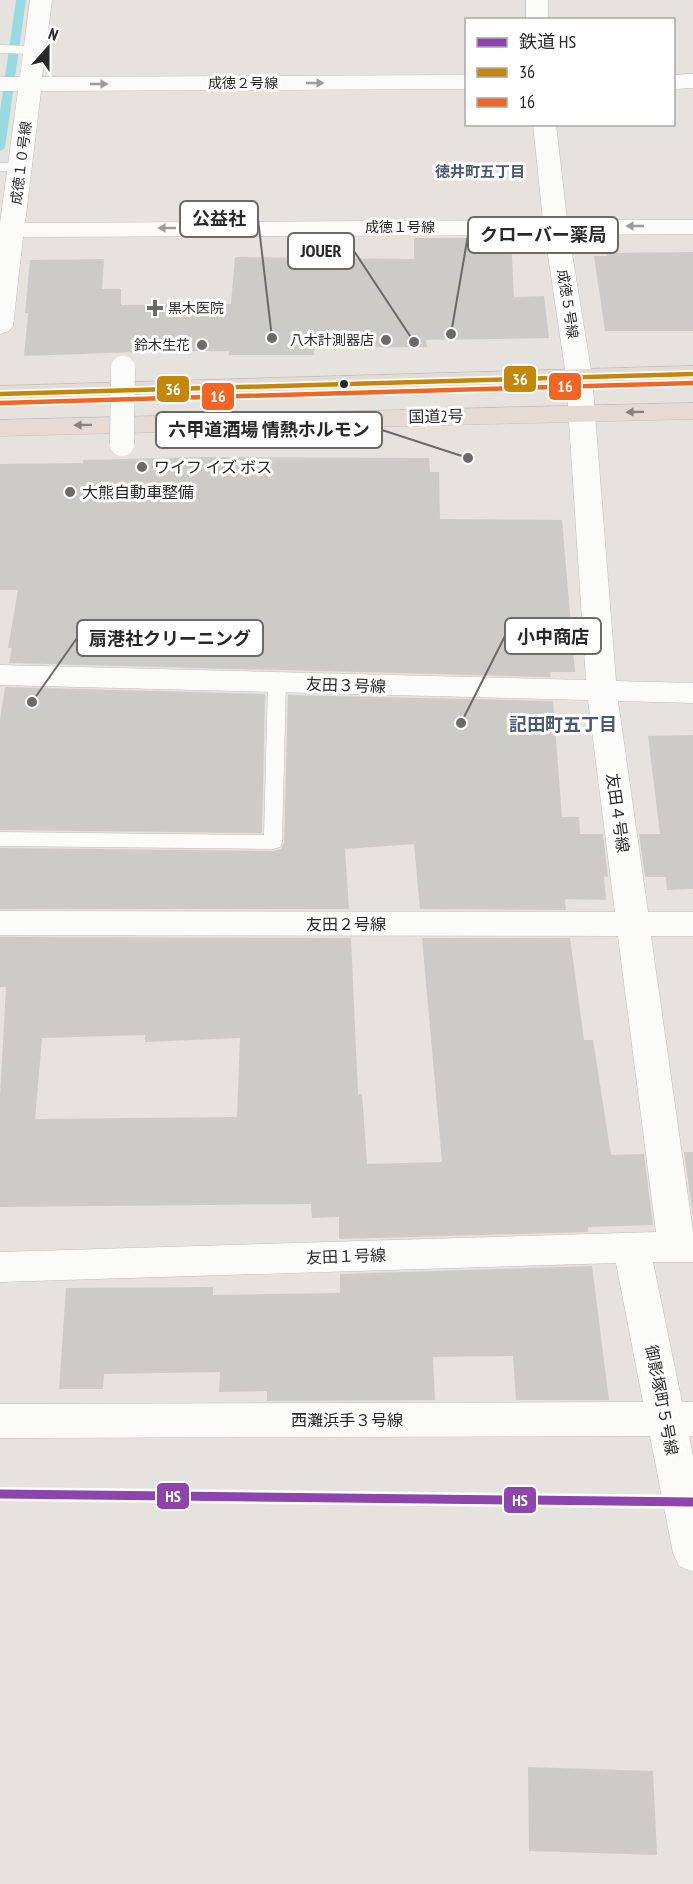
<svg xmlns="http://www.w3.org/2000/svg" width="693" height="1884" font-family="'PT Sans Narrow','Noto Sans JP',sans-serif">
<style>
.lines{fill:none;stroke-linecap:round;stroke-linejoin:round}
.stream{fill:#98dae2;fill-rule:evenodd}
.building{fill:#cdcbc8;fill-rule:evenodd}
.lane-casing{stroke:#c0bfbf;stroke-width:1}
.street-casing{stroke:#c0bfbf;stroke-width:1}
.highway-casing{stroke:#bfbebc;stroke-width:1}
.lane{fill:#fbfbfa;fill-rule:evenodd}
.street{fill:#fbfbfa;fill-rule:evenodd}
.highway{fill:#e6dad4;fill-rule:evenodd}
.street-bridge-casing{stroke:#c0bfbf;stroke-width:25;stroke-linecap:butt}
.street-bridge{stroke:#fbfbfa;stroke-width:24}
.bus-1-casing{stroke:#fff;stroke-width:8}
.bus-2-casing{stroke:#fff;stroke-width:8}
.bus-1{stroke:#c4870a;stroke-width:4.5}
.bus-2{stroke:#f26522;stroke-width:4.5}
.rail-1-casing{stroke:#fff;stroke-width:14}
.rail-1{stroke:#8e44ad;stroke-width:9}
.oneway{fill:#9c9c9c}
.oneway2{fill:#88827e}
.poi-dot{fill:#6b6a68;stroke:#fff;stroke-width:2}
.bus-dot{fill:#292929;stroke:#fff;stroke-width:2}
.labels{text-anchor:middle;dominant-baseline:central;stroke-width:6;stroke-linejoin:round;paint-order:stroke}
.far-street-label{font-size:14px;fill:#292929;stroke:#fff}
.far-poi-label{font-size:14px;fill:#292929;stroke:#fff;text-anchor:end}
.far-neighbourhood-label{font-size:15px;font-weight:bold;fill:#4d5a75;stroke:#fff}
.street-label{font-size:16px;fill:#292929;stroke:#fff}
.poi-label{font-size:16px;fill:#292929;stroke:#fff;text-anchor:start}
.neighbourhood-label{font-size:18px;font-weight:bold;fill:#4d5a75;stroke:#fff}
.leader{fill:none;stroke:#6b6a68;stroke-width:2}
.callout-dot{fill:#6b6a68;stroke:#fff;stroke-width:2}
.callout{fill:#fff;stroke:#6b6a68;stroke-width:2}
.callout-label{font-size:18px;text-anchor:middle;font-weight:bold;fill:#292929}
.line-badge{stroke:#fff;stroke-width:2}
.badge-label{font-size:16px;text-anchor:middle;font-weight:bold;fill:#fff}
</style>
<rect width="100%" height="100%" fill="#e6e2de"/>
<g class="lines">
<path class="stream" d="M16 0H26L5 148 0 151V112Z"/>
</g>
<path class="building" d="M414 238H511L514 297 544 296 549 338 426 340 427 347 314 348V355H229V351H167L24 356 28 313H25L30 260 104 259 102 289H121V305L231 304 235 257 414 259Z
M693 252V331H605L594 256H607L606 253Z
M202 457 429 458 430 472H439L440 519 562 520 575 672H550L551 677 9 663 12 648H8L18 590H0V464L83 463V460Z
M5 687 265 694 262 833 0 830V719Z
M288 695 553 701 562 817H579L580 834H603L608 877H604L606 900 565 899 566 910 420 909 414 844 345 849 349 909H0V848L273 851 281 849 284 842Z
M693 735V889L667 890 666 877H645L639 834H660L648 736Z
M0 937 351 938 358 1094H362L367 1164 442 1162 422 938H570L584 1040H593L611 1155 644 1154 653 1225 588 1227V1232L339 1239V1217L312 1218 311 1204 0 1207V1097L6 987H0ZM145 1035V1042L240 1038 237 1117 35 1119 42 1038Z
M684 1152H693V1216Z
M592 1266 609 1400H516L513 1356 433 1357 435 1400 267 1401V1391L219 1392 220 1372 104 1374 103 1389H59L66 1288 213 1287V1295L340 1293V1274Z
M528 1767 653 1771 657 1855 529 1851Z"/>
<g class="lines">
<defs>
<path id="lane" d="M0 45 32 46 38 50 32 54 0 53Z
M0 163H18L25 167 18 171H0Z
M277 677 283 679 286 683 282 842 280 847 273 849 0 846V832L264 835 268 683 271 679Z"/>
<path id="street" d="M30 0H52L42 77 466 75V89L41 91 25 223 543 220 533 124H556L567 220H693V234L569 235 592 376 616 681 693 683V703L618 701 648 912H693V936H651L693 1232V1262H653L682 1402H693V1436H689L693 1456V1572L679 1566 673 1553 650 1436 0 1438V1404L643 1402 616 1263 0 1282V1252L656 1232 618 936 0 935V911L615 912 588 700 0 685V665L586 680 566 376 545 235 23 237 13 326 9 331 0 334V223L18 91H0V77H20Z
M526 0H548V20H526Z
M693 74V88L674 89V75Z"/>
<path id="highway" d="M693 366V382L0 402V386Z
M693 403V419L0 436V420Z"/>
</defs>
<use href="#lane" class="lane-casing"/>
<use href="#street" class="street-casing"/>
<use href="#highway" class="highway-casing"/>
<use href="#lane" class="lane"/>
<use href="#street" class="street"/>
<use href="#highway" class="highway"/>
<defs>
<path id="street-bridge" d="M122 444 123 368"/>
</defs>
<use href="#street-bridge" class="street-bridge-casing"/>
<use href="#street-bridge" class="street-bridge"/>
<defs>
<path id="bus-1" d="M0 394 693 374"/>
<path id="bus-2" d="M0 403 693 383"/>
</defs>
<use href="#bus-1" class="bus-1-casing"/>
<use href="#bus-2" class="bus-2-casing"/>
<use href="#bus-1" class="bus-1"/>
<use href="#bus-2" class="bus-2"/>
<defs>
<path id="rail-1" d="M0 1494 693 1502"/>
</defs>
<use href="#rail-1" class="rail-1-casing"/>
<use href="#rail-1" class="rail-1"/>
</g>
<defs><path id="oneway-solid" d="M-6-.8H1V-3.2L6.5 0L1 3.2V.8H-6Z" transform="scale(1.5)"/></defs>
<g class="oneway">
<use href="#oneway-solid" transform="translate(315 83)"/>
<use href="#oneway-solid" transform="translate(99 84)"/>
<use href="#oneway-solid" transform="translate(635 226) rotate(-180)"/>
<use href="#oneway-solid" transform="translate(167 228) rotate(180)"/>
</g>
<g class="oneway2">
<use href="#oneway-solid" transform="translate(635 412) rotate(179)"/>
<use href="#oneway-solid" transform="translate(83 425) rotate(179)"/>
</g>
<g class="poi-dot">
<path d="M152 299h6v6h6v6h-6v6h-6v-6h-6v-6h6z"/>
<circle cx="386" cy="340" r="6"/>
<circle cx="202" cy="345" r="6"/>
<circle cx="142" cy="467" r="6"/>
<circle cx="70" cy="492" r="6"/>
</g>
<circle class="bus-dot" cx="344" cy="384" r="5"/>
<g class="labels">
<g class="far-street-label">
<text x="243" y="83">成徳２号線</text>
<text transform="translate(21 163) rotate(-83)">成徳１０号線</text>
<text x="400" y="227">成徳１号線</text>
<text transform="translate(568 304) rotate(81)">成徳５号線</text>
</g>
<g class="far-poi-label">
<text x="168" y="308" text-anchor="start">黒木医院</text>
<text x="374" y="340">八木計測器店</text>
<text x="190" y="345">鈴木生花</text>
</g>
<g class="far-neighbourhood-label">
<text x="480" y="171">徳井町五丁目</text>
</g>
<g class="street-label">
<text transform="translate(436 416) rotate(-1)">国道2号</text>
<text transform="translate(346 685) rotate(2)">友田３号線</text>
<text transform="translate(618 813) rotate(82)">友田４号線</text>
<text x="346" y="924">友田２号線</text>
<text transform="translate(346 1256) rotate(-2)">友田１号線</text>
<text transform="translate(662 1400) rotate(79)">御影塚町５号線</text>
<text x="347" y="1420">西灘浜手３号線</text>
</g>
<g class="poi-label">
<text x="154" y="467">ワイフ イズ ボス</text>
<text x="82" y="492">大熊自動車整備</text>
</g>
<g class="neighbourhood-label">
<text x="563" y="724">記田町五丁目</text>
</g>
</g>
<path class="leader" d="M272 338L258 219M451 334L468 235M414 342L354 251M468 458L382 430M461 723L505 636M32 702L77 638"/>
<g class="callout-dot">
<circle cx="272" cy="338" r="6"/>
<circle cx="451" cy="334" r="6"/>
<circle cx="414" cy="342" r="6"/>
<circle cx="468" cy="458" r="6"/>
<circle cx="461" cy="723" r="6"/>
<circle cx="32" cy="702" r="6"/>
</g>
<g class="callout">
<rect x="180" y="201" width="78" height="36" rx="6"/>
<rect x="468" y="217" width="150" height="36" rx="6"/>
<rect x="288" y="233" width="66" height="36" rx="6"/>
<rect x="156" y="412" width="226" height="36" rx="6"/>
<rect x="505" y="618" width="96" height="36" rx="6"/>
<rect x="77" y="620" width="186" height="36" rx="6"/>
</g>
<g class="callout-label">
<text x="219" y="225">公益社</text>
<text x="543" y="241">クローバー薬局</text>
<text x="321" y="257">JOUER</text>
<text x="269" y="436">六甲道酒場 情熱ホルモン</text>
<text x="553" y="643">小中商店</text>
<text x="170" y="645">扇港社クリーニング</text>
</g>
<g class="line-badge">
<rect x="503" y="365" width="34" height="28" rx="6" fill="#c4870a"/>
<rect x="548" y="372" width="34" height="29" rx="6" fill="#f26522"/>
<rect x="156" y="375" width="34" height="28" rx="6" fill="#c4870a"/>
<rect x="201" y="382" width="34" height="29" rx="6" fill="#f26522"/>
<rect x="156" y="1482" width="34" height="28" rx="6" fill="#8e44ad"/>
<rect x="503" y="1486" width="34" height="28" rx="6" fill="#8e44ad"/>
</g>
<g class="badge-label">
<text x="520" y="385">36</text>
<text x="565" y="392">16</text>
<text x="173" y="395">36</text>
<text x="218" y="402">16</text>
<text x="173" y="1502">HS</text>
<text x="520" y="1506">HS</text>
</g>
<rect x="465" y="18" width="210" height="108" fill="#ffffff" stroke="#a9a9a9" stroke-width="1.5"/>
<rect x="477" y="38" width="30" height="9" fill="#8e44ad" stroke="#a9a9a9" stroke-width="1.5"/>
<text x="519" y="48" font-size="18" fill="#292929">鉄道 HS</text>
<rect x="477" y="68" width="30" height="9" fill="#c4870a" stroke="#a9a9a9" stroke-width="1.5"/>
<text x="519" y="78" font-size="18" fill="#292929">36</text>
<rect x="477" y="98" width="30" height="9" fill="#f26522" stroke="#a9a9a9" stroke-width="1.5"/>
<text x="519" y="108" font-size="18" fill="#292929">16</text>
<g transform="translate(48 48) rotate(21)" stroke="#ffffff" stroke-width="4.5" paint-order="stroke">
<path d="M0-4.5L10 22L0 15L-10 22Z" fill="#292929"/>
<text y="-9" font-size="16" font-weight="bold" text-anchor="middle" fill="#292929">N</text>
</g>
</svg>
